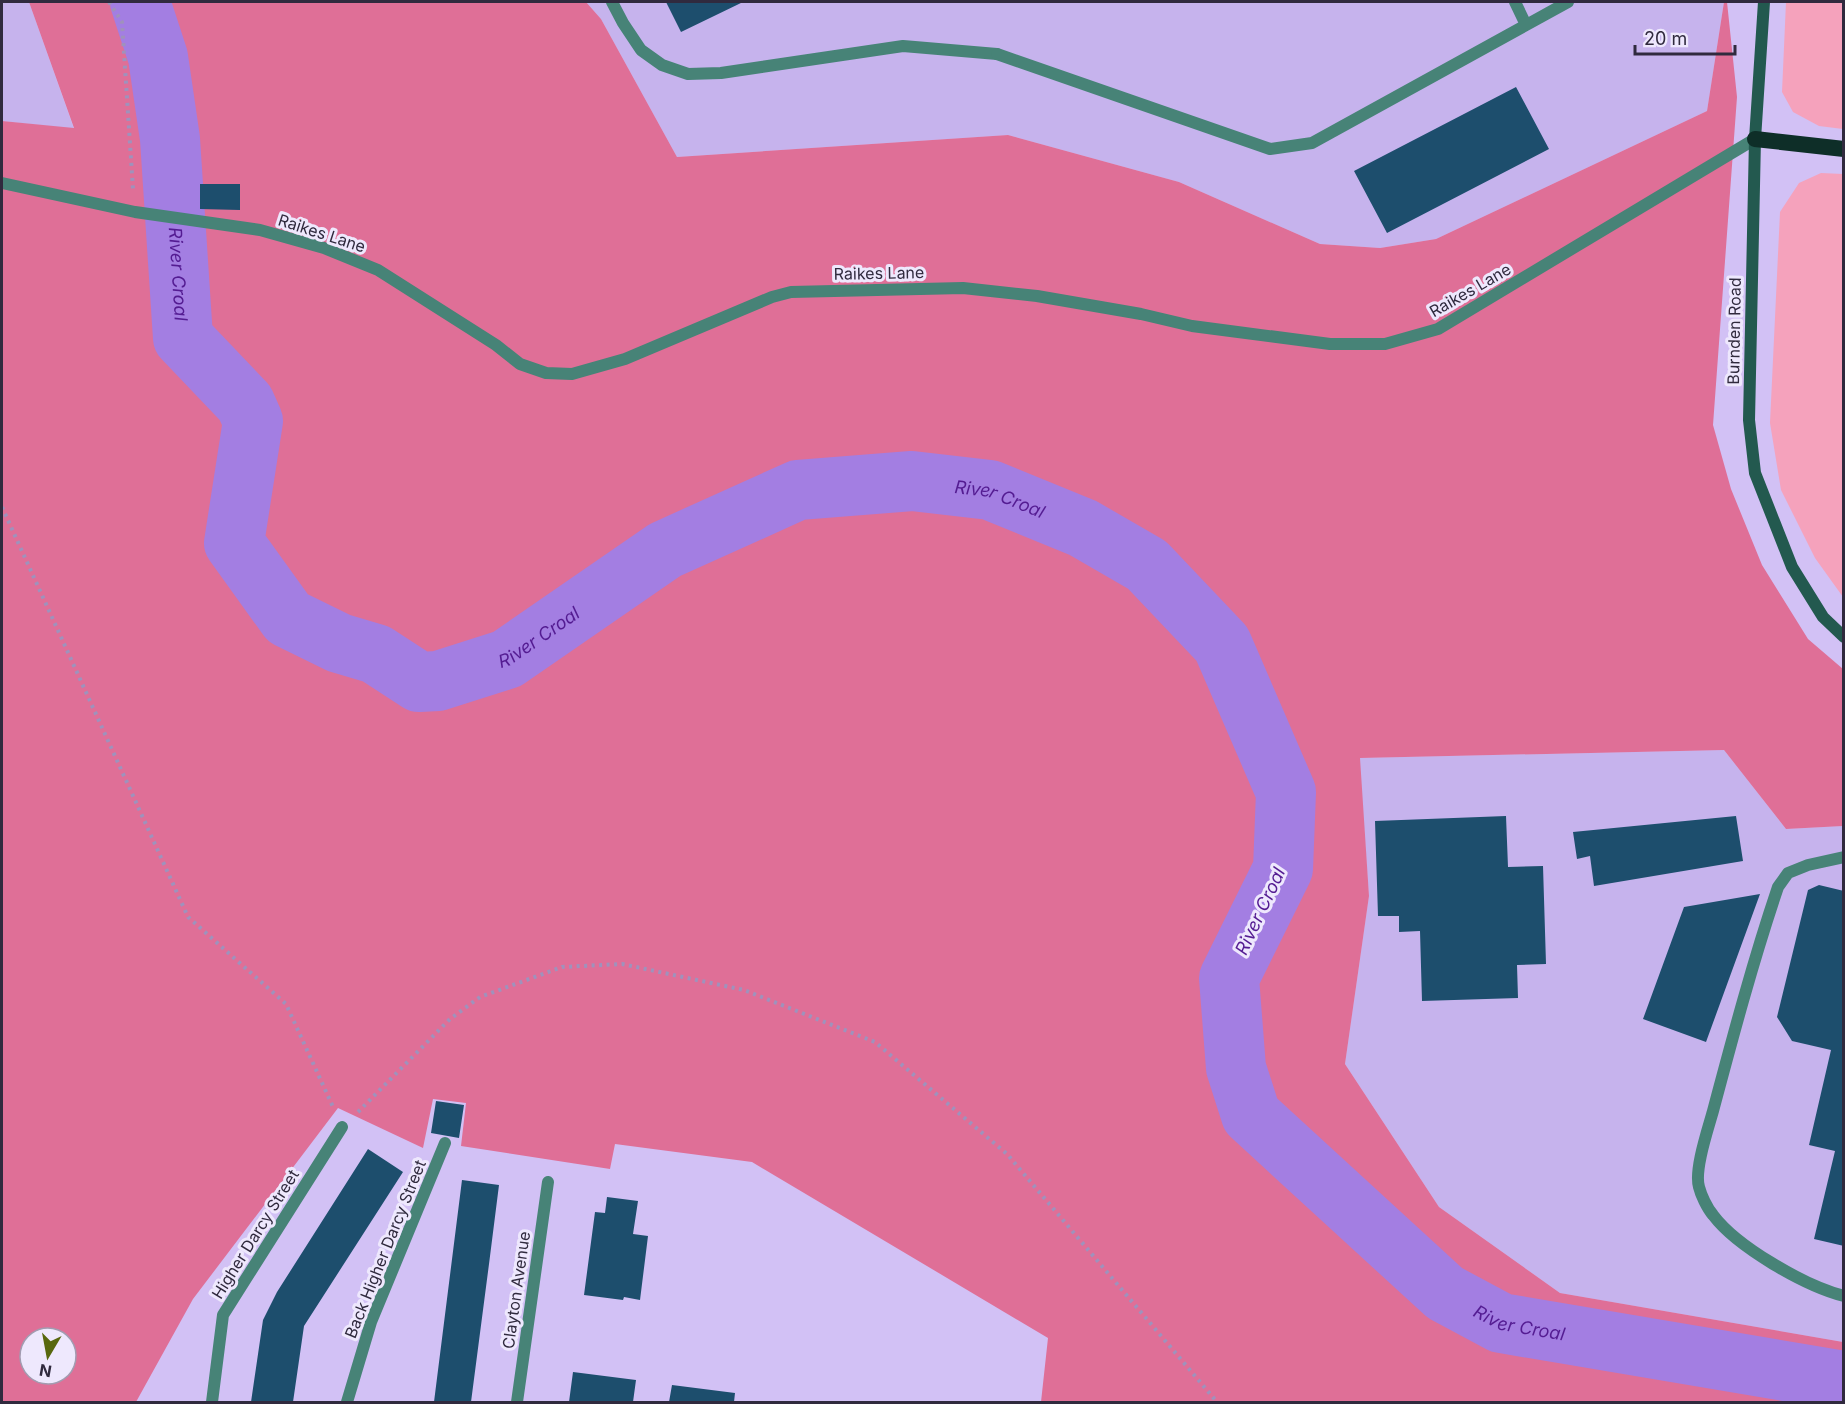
<svg xmlns="http://www.w3.org/2000/svg" width="1845" height="1404" font-family="Inter,sans-serif">
<style>
.built{fill:#c6b3ed}
.green{fill:#f5a2bc}
.forest{fill:#df6f97;fill-rule:evenodd}
.lines{fill:none;stroke-linecap:round;stroke-linejoin:round}
.river{stroke:#a37ee2;stroke-width:60}
.building{fill:#1d4e6d}
.path{stroke:#9f92bc;stroke-width:4;stroke-dasharray:3 4.5;stroke-linecap:butt}
.service{stroke:#478377;stroke-width:12}
.minor{stroke:#478377;stroke-width:12}
.secondary{stroke:#23594f;stroke-width:12}
.trunk{stroke:#0e2e28;stroke-width:16}
.labels{text-anchor:middle;dominant-baseline:central;stroke-width:6;stroke-linejoin:round;paint-order:stroke}
.street-label{font-size:16px;fill:#302a3e;stroke:#eee8fd}
.water-label{font-size:18px;font-style:italic;fill:#541c92;stroke:#eee8fd}
</style>
<rect width="100%" height="100%" fill="#d2c1f5"/>
<path class="built" d="M2 2H29L74 129 2 121Z
M586 2H1724L1707 111 1436 239 1380 248 1320 244 1179 182 1008 135 677 157 601 19Z
M1724 750 1786 829 1843 826V1342L1560 1293 1439 1207 1345 1064 1369 896 1359 758Z"/>
<path class="green" d="M1786 2H1843V129L1819 126 1793 112 1782 92Z
M1821 173 1843 174V597L1815 558 1781 490 1770 423 1780 212 1799 183Z"/>
<path class="forest" d="M29 2H586L601 19 677 157 1008 135 1179 182 1320 244 1380 248 1436 239 1707 111 1724 2H1727L1737 97 1713 425 1731 489 1762 565 1808 639 1843 669V826L1786 829 1724 750 1360 758 1369 896 1345 1064 1439 1207 1560 1293 1843 1342V1402H1041L1048 1338 752 1162 615 1144 610 1169 461 1146 466 1103 433 1099 423 1148 338 1108 193 1299 136 1402H2V121L74 128ZM30 1338H66V1374H30Z"/>
<g class="lines">
<path class="river" id="s1" d="M140 2 158 57 170 139 183 338 245 403 253 421 234 543 288 618 339 643 376 654 419 682 438 681 507 659 665 550 798 490 912 481 990 490 1083 528 1147 565 1222 644 1286 792 1283 869 1229 978 1236 1068 1251 1115 1445 1293 1501 1323 1844 1381"/>
</g>
<path class="building" d="M666 2H743L681 32Z
M1516 87 1549 149 1387 233 1354 171Z
M200 184H240V210L200 209Z
M1506 816 1508 867 1543 866 1546 964 1517 965 1518 998 1422 1001 1420 931 1399 932V916H1378L1375 821Z
M1736 816 1743 861 1594 886 1590 856 1577 859 1573 832Z
M1819 885 1844 891V1246L1814 1239 1835 1151 1809 1145 1831 1050 1792 1041 1777 1017 1808 890Z
M1760 894 1706 1042 1643 1019 1684 907Z
M436 1101 464 1105 459 1138 431 1133Z
M368 1149 403 1172 304 1326 293 1402H251L263 1320 277 1292Z
M462 1180 499 1185 489 1264 471 1402H434Z
M607 1197 638 1201 633 1234 648 1236 640 1300 624 1297 623 1300 584 1295 595 1212 605 1213Z
M573 1372 636 1380 633 1402H569Z
M672 1385 735 1393 734 1402H669Z"/>
<g class="lines">
<path class="path" d="M109 2 122 22 133 189
M2 507 188 917 286 1004 333 1107
M358 1112 450 1019 480 997 562 967 622 964 744 990 875 1042 1007 1154 1217 1402"/>
<path class="service" d="M612 2 623 23 641 50 662 65 688 74 721 73 903 46 997 54
M2 183 135 212 260 230 324 248 378 270 496 345 520 364 546 373 572 374 625 359 772 297 791 292 963 288 1037 296 1141 314 1192 326 1330 344H1385L1438 329 1755 139
M1844 857 1808 865 1788 873 1778 887C1753 961 1733 1036 1713 1111 1708 1129 1694 1170 1699 1187 1701 1195 1707 1208 1713 1215 1737 1247 1805 1286 1844 1296
M347 1402 371 1322 445 1143"/>
<path class="minor" d="M1515 2 1526 25
M997 54 1270 149 1312 143 1568 2
M212 1402 223 1315 342 1127
M517 1402 548 1182"/>
<path class="secondary" d="M1764 2 1755 139 1749 420 1755 473 1792 567 1823 617 1844 637"/>
<path class="trunk" d="M1755 139 1844 149"/>
</g>
<g class="labels">
<g class="street-label">
<text transform="translate(322 233) rotate(18)">Raikes Lane</text>
<text transform="translate(879 273) rotate(-1)">Raikes Lane</text>
<text transform="translate(1470 290) rotate(-30)">Raikes Lane</text>
<text transform="translate(1734 331) rotate(-89)">Burnden Road</text>
<text transform="translate(255 1234) rotate(-58)">Higher Darcy Street</text>
<text transform="translate(385 1249) rotate(-68)">Back Higher Darcy Street</text>
<text transform="translate(516 1290) rotate(-82)">Clayton Avenue</text>
</g>
<g class="water-label">
<text stroke="none"><textPath href="#s1" startOffset="276">River Croal</textPath></text>
<text stroke="none"><textPath href="#s1" startOffset="1446">River Croal</textPath></text>
<text stroke="none"><textPath href="#s1" startOffset="942">River Croal</textPath></text>
<text transform="translate(1260 911) rotate(-65)">River Croal</text>
<text stroke="none"><textPath href="#s1" startOffset="2562">River Croal</textPath></text>
</g>
</g>
<rect width="1845" height="1404" fill="none" stroke="#302a3e" stroke-width="6"/>
<g transform="translate(48 1356) rotate(190)"><circle r="28" fill="#eee8fd" stroke="#a29cb1" stroke-width="1.5"/>
<path d="M0-4.5L10 22L0 15L-10 22Z" fill="#58670e"/>
<text y="-9" font-size="16" font-weight="bold" text-anchor="middle" fill="#302a3e">N</text>
</g>
<path d="M1635 45v9h100v-9" fill="none" stroke="#302a3e" stroke-width="3"/>
<text x="1644" y="45" font-size="18" fill="#302a3e" stroke="#eee8fd" stroke-width="4.5" paint-order="stroke">20 m</text>
</svg>
